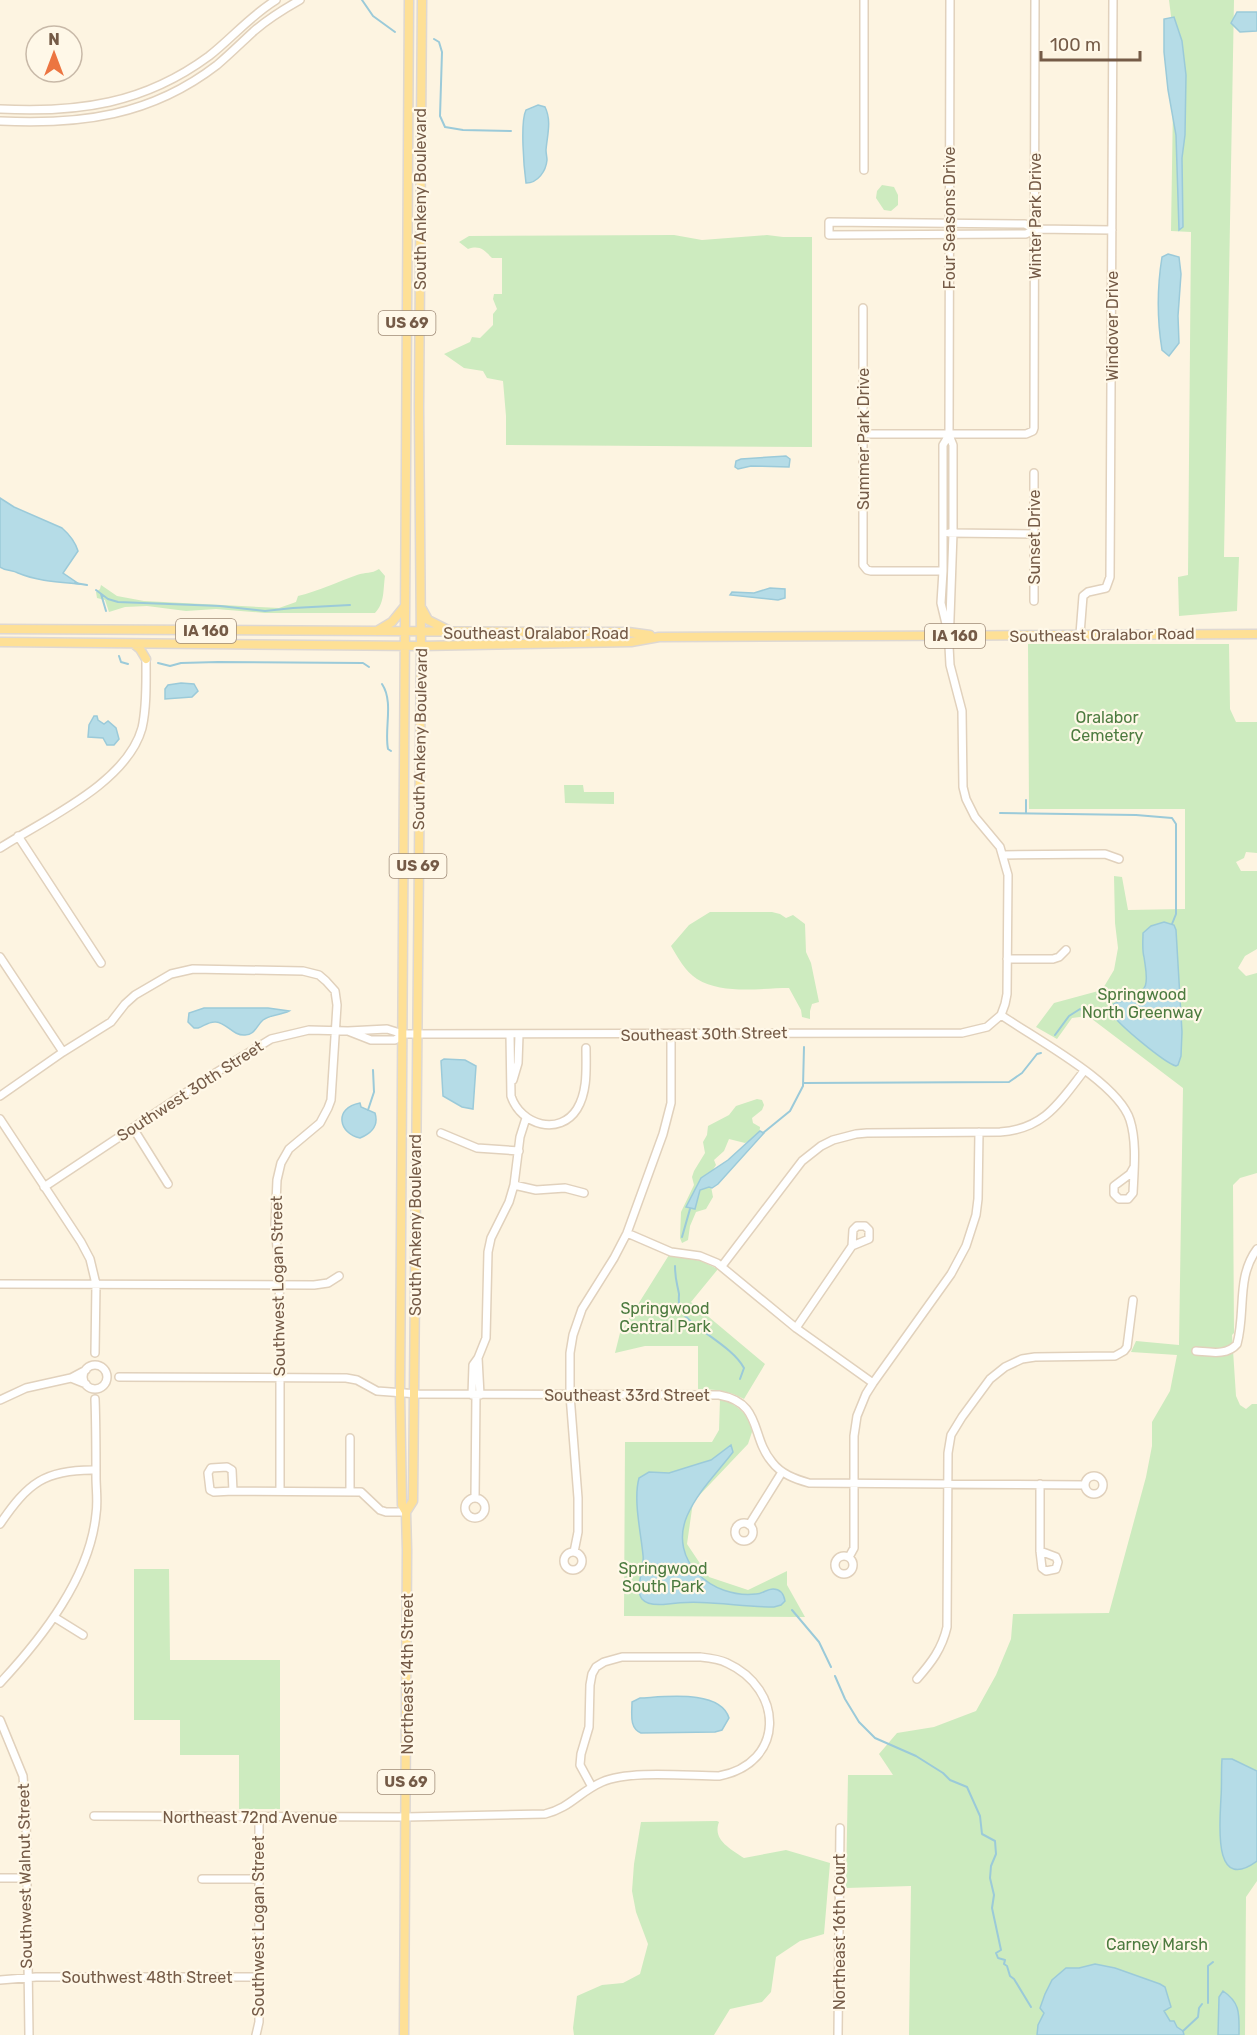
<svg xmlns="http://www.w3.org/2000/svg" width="1257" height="2035" font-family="Rubik,sans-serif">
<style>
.green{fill:#cdebbf}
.water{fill:#b5dce7;stroke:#9bcad9;stroke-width:1.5}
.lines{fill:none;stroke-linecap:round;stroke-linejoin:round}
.stream{stroke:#9bcad9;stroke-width:2}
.minor-casing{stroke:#e1d1bc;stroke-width:10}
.major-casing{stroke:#ded8d3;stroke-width:11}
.minor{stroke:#fff;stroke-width:7}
.major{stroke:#fee096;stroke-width:8}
.labels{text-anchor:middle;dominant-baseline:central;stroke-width:4.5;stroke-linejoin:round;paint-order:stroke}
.shield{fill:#fff8e8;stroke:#9e8a77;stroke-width:1.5}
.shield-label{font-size:15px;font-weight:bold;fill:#755b47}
.street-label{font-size:16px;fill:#755b47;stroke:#fff8e8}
.park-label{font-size:16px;fill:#4c7b3f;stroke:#fff8e8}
</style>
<rect width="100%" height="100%" fill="#fdf4e1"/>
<path class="green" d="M1169 0H1234L1224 557H1239L1237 611 1179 616 1178 577 1188 575 1191 232 1171 231 1174 40Z
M882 185 894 187 898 195V205L891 211 884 210 876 198 877 191Z
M674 235 702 240 767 235 783 237H812V447L506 445V416L503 381 487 378 483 371 464 368 444 354 470 342 472 337 480 338 493 325V314L497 309 493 299 494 294H502V258H492C484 250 480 245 468 249L459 242 469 236Z
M379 569 385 576C383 589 385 603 375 613H265L216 609 186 611 147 606 125 607 109 612 105 600 97 598 96 592 100 589 101 585 117 596 144 601 279 608 296 602 298 596C319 591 337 582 357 575 366 572 371 574 379 569Z
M1028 644H1229L1230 709 1236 722H1257V853L1246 852 1244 858 1236 862 1241 871H1257V949L1245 956 1238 968 1246 976 1257 973V1173L1240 1178 1233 1185 1234 1333 1232 1335 1236 1396 1240 1405 1246 1409 1252 1404H1257V1881L1246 1897 1245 2035H909L911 1886 846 1888 848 1775H893L879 1754 897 1733 934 1727 976 1711 996 1675 1011 1639 1013 1614 1109 1613 1146 1477 1152 1446V1422L1170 1391 1177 1355 1131 1352 1136 1341 1179 1345 1183 1088 1088 1016 1072 1018 1057 1039 1036 1027 1054 1003 1102 990 1114 970 1118 948 1115 923 1114 876 1122 877 1128 910 1185 909V809H1029Z
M564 785H583L584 792H614V804L565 803Z
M710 912H772L780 914 786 918 793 915 805 924 806 952 811 963 819 1002 812 1004 810 1011V1019L802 1017 801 1010 789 988C761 988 723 995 697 979 685 971 678 958 671 946L689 925Z
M757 1099 762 1100 764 1105 762 1110 752 1118 753 1123 760 1127 759 1136 745 1143 729 1139 724 1151 714 1160 716 1165 709 1176 713 1197 706 1209 696 1212 690 1226 688 1240 682 1243 680 1238 681 1212 694 1185 692 1177 694 1171 705 1153 703 1142 707 1135 708 1126 729 1115 736 1106Z
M669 1255 701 1261 718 1269 691 1302 765 1364 744 1399C729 1391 715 1389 698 1389V1346H645L615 1353 620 1333Z
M720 1399C737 1404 747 1413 753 1429L748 1444 693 1502 687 1544 709 1577 748 1590 787 1571V1585L805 1617 624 1616 625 1442H712L719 1430Z
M134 1569H169L170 1660H280V1809H239V1755H180V1720H134Z
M717 1821 719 1822C712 1840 731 1849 744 1858L786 1850 830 1863 824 1934 800 1941 776 1957 771 1992 762 2002 730 2009 714 2035H574L573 2028 577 1996 602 1985 623 1983 640 1974 648 1944 636 1912 632 1891 634 1864 641 1822Z"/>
<path class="water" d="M1237 12H1257V31L1240 32 1231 23Z
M1174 17 1182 41 1186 75 1185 135 1182 158 1183 227 1179 230 1176 135 1168 90 1164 52V19Z
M538 105 545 107C552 121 547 136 546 150 546 154 547 157 547 160 546 171 538 183 526 183 524 168 520 122 526 110Z
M1168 254 1179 257 1181 274 1178 316 1179 343 1169 356 1162 350C1157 319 1157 288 1162 257Z
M786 456 790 459 789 467 751 466 738 469 735 467 736 461 741 459Z
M0 498 14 507 62 528C70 535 75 541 78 551L63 573 79 584C58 582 37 581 18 573 12 570 6 571 0 567Z
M770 588 785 589V598L778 600 730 595 732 592 754 593Z
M181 683 194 684 198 691 192 697 165 699V689L168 685Z
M94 716H97L98 720 104 724 108 721 116 728 119 739 114 745H107L103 738 88 737 89 725Z
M1164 922 1174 925 1176 930 1182 1032 1181 1056 1178 1065 1176 1066C1165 1063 1116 1023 1112 1013L1114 1004C1119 1001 1122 1002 1127 1000 1152 991 1147 979 1144 957 1142 950 1143 941 1143 933L1151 926Z
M204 1008H268L289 1011C281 1015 269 1015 263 1020 256 1026 255 1035 245 1035 233 1036 227 1023 216 1022 209 1021 204 1026 198 1028H194L188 1022 189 1013Z
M444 1059 465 1060 476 1066 473 1109 462 1107 443 1096 441 1061Z
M360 1103 361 1107 375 1113C379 1126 372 1133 360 1138 339 1134 333 1108 360 1103Z
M760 1131 764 1133 718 1184 712 1188 709 1187 700 1190 695 1209 686 1207 701 1178 728 1160Z
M731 1445 733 1452C717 1473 698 1491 687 1516 668 1561 712 1599 756 1594 762 1594 767 1589 773 1589 781 1589 784 1595 785 1601L781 1605 774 1607C739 1607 703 1599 668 1604 660 1605 648 1606 642 1599 634 1588 645 1569 643 1555 641 1533 633 1500 639 1478L649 1472 669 1473 701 1463 711 1460Z
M640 1698C664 1697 720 1689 729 1718L722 1730 715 1732 641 1733C629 1728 632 1714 632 1702Z
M1232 1759 1257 1771V1861C1212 1894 1220 1822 1221 1797 1222 1785 1221 1772 1222 1759Z
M1095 1964 1115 1968 1160 1984 1165 1987 1171 2007 1164 2011 1170 2021H1174L1177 2027 1183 2031 1184 2035H1037L1038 2025 1044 2013 1040 2008 1045 1994 1052 1980 1066 1968H1079Z
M1223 1991C1241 2003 1239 2015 1239 2035H1218L1219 1997Z"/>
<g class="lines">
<path class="stream" d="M362 0 373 16 395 32
M434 39 439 42 442 52 440 116 445 127 463 130 511 131
M75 583 87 585
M96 590 108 599 118 602 220 606 265 611 293 608 350 605
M101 594 106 611
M119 656 121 662 128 664
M158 663 170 666 181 663 218 662 363 663 369 667
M382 684C394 702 384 729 388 749L391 751
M1026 800V812
M1000 813 1136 815 1172 818 1176 824V914L1172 924
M1055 1035 1069 1016 1080 1009 1083 1011
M804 1083 1009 1082 1022 1073 1037 1054 1041 1053
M368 1110 374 1092 373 1070
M763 1133 790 1111 803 1086 804 1047
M682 1237 690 1209
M675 1266C675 1279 677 1283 679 1294 679 1298 678 1304 680 1308 688 1327 731 1344 744 1368L740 1379
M792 1610 819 1642 831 1667
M835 1676 845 1699 859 1722 875 1738 916 1756 943 1773 950 1780 967 1787 980 1816 982 1834 995 1841 996 1854 991 1866 990 1878 994 1895 992 1908 1001 1950 996 1953 998 1958 1005 1960 1004 1964 1007 1966 1010 1976 1014 1979 1031 2007
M1208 2003V1966L1213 1962
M1183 2031 1198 2017 1199 2008 1202 2004"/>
<defs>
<path id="minor" d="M864 0V170
M0 109C78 113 144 104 209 56 232 38 250 16 276 0
M0 121C80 125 151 116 217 65 230 54 242 42 254 31 268 19 284 9 300 0
M1035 229 1026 234 829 235V222L1025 224 1035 229 1112 230
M863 308V565L867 570 871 571H943
M863 434H1026L1033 431 1034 428 1035 0
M949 533 1034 534
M1034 601V473
M947 628 941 603 943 571V445L949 435
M1080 634 1083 596 1088 592 1106 588 1110 577 1113 0
M18 836 101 963
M0 848C45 819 127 783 142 728 147 706 146 681 146 659
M1003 855 1105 854 1119 859
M0 957 63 1052
M1007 959H1053L1059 957 1066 950
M1001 1015C1034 1038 1118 1082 1130 1120 1137 1142 1134 1170 1133 1193L1128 1199H1119L1114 1194V1186L1130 1174 1134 1167
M348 1031 387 1029 403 1034 962 1033 987 1027 1001 1015 1005 1004 1007 994 1008 875 1000 847 975 817 966 799 963 787 962 711 950 665 949 646 953 533V445L949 435 950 0
M510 1035 511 1096C521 1126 560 1136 577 1109 588 1091 586 1068 586 1048
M513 1080 518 1063 519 1035
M0 1096 63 1052 111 1022 125 1004 135 995 171 974 193 969 303 971 319 975 326 981 335 991 337 1005 331 1100 328 1108 320 1123 289 1149 281 1163 277 1180 275 1226 279 1268 280 1334V1491
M0 1119 81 1242 90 1259 96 1284 95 1353
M133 1128 168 1184
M441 1133 477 1148 519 1151
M514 1185 536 1190 565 1188 584 1193
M44 1187 217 1072 271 1039 309 1030 348 1031 371 1040H395L403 1034
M627 1233 671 1252 700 1256 717 1263 796 1328 873 1383
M722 1266 802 1161 821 1146 833 1140 856 1134 867 1133 1000 1132C1044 1129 1059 1103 1084 1071
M0 1284 314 1285 328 1283 339 1276
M796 1328 852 1246 869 1239V1230L865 1226H857L853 1230 852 1246
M1196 1351C1210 1352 1227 1356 1237 1344 1246 1312 1236 1277 1257 1249
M478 1358 480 1395
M83 1377a12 12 0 1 1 24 0a12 12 0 1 1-24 0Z
M86 1370 71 1378 86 1384
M119 1377 346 1378 357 1380 377 1391 418 1394 719 1395C763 1403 750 1436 772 1462 781 1474 795 1479 809 1483L1085 1485
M472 1395 473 1365 478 1358 486 1338 488 1252 491 1238 509 1202 514 1185 520 1137 526 1118
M0 1400 26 1388 71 1378
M350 1438V1491
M1085 1485a9 9 0 1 1 18 0a9 9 0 1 1-18 0Z
M233 1491 214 1492 210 1490 208 1473 211 1468 227 1467 232 1470 233 1491 361 1492 380 1510 386 1512H406
M475 1498 476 1395
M465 1508a10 10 0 1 1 20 0a10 10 0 1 1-20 0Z
M735 1532a9 9 0 1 1 18 0a9 9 0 1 1-18 0Z
M0 1524C28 1483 45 1469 96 1470
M749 1525 782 1472
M1040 1551 1056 1557 1058 1562 1056 1569 1046 1571 1042 1568 1040 1551V1484
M564 1561a9 9 0 1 1 18 0a9 9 0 1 1-18 0Z
M574 1552 578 1532V1498L570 1395V1353L573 1335 582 1309 614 1258 627 1233 663 1134 671 1103V1035
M835 1565a9 9 0 1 1 18 0a9 9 0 1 1-18 0Z
M849 1557 854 1548V1436L857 1416 866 1394 873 1383 951 1274 966 1246 976 1215 978 1199 979 1132
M54 1617 83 1635
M917 1679C931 1663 942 1649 947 1627L948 1453 951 1435 962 1417 990 1379 1005 1367 1022 1359 1035 1357 1115 1356 1124 1351 1127 1347 1133 1300
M0 1683C42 1638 90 1577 96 1514 98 1502 96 1489 96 1477 96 1451 96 1425 95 1399
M0 1720 23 1776 26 1816 29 2035
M94 1816 406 1817 545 1814C570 1808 579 1792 602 1782 629 1770 687 1776 719 1776 786 1763 784 1689 727 1663 719 1659 709 1658 700 1657H622L604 1662 596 1667 592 1674 590 1685 589 1727 581 1754 580 1765 592 1787
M0 1878H27
M202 1879H258
M0 1980 36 1977H258
M256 2035 259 2022V1817
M838 2035 840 1828"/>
<path id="major" d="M422 609 428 620 448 630
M0 629 563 632H628L650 635
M377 631 392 622 405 606
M0 642 421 646 631 642 659 637 1257 634
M134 644 140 649 146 659
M406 1512 413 1501 421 646 419 408 422 0
M404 2035 407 1550 406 1512 402 1505 400 1393 409 0"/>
</defs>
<use href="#minor" class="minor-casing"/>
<use href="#major" class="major-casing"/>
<use href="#minor" class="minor"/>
<use href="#major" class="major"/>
</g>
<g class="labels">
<g class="shield">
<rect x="378.5" y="311" width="57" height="24" rx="4.5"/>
<rect x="176" y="619" width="60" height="24" rx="4.5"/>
<rect x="925" y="624" width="60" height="24" rx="4.5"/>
<rect x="389.5" y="854" width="57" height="24" rx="4.5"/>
<rect x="377.5" y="1770" width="57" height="24" rx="4.5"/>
</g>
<g class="shield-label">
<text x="407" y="323">US 69</text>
<text x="206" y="631">IA 160</text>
<text x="955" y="636">IA 160</text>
<text x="418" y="866">US 69</text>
<text x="406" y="1782">US 69</text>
</g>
<g class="street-label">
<text transform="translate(420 199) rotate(-90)">South Ankeny Boulevard</text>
<text transform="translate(1035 216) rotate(-90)">Winter Park Drive</text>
<text transform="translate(949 218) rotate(-90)">Four Seasons Drive</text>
<text transform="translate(1112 326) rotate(-90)">Windover Drive</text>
<text transform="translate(863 439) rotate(-90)">Summer Park Drive</text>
<text transform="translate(1034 537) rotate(-90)">Sunset Drive</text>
<text x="536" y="633">Southeast Oralabor Road</text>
<text transform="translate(1102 635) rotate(-1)">Southeast Oralabor Road</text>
<text transform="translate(420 739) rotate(-89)">South Ankeny Boulevard</text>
<text transform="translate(704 1034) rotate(-1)">Southeast 30th Street</text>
<text transform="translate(190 1091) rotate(-33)">Southwest 30th Street</text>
<text transform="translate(415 1225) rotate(-90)">South Ankeny Boulevard</text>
<text transform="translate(278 1286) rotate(-91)">Southwest Logan Street</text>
<text x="627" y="1395">Southeast 33rd Street</text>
<text transform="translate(407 1674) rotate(-90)">Northeast 14th Street</text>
<text x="250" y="1817">Northeast 72nd Avenue</text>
<text transform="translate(25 1876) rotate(-91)">Southwest Walnut Street</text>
<text transform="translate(258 1926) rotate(-90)">Southwest Logan Street</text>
<text transform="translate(839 1932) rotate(-90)">Northeast 16th Court</text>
<text x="147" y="1977">Southwest 48th Street</text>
</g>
<g class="park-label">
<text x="1107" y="717">Oralabor<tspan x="1107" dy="18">Cemetery</tspan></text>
<text x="1142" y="994">Springwood<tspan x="1142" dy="18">North Greenway</tspan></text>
<text x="665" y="1308">Springwood<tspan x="665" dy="18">Central Park</tspan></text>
<text x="663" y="1568">Springwood<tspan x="663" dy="18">South Park</tspan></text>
<text x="1157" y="1944">Carney Marsh</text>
</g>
</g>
<g transform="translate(54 54)"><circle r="28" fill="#fff8e8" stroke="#c8b9a8" stroke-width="1.5"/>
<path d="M0-4.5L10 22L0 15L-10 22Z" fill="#ec7541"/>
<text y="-9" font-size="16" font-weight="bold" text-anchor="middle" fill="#755b47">N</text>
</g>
<path d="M1041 51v9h99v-9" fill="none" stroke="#755b47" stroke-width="3"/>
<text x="1050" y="51" font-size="18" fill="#755b47" stroke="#fff8e8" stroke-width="4.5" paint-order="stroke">100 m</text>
</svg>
